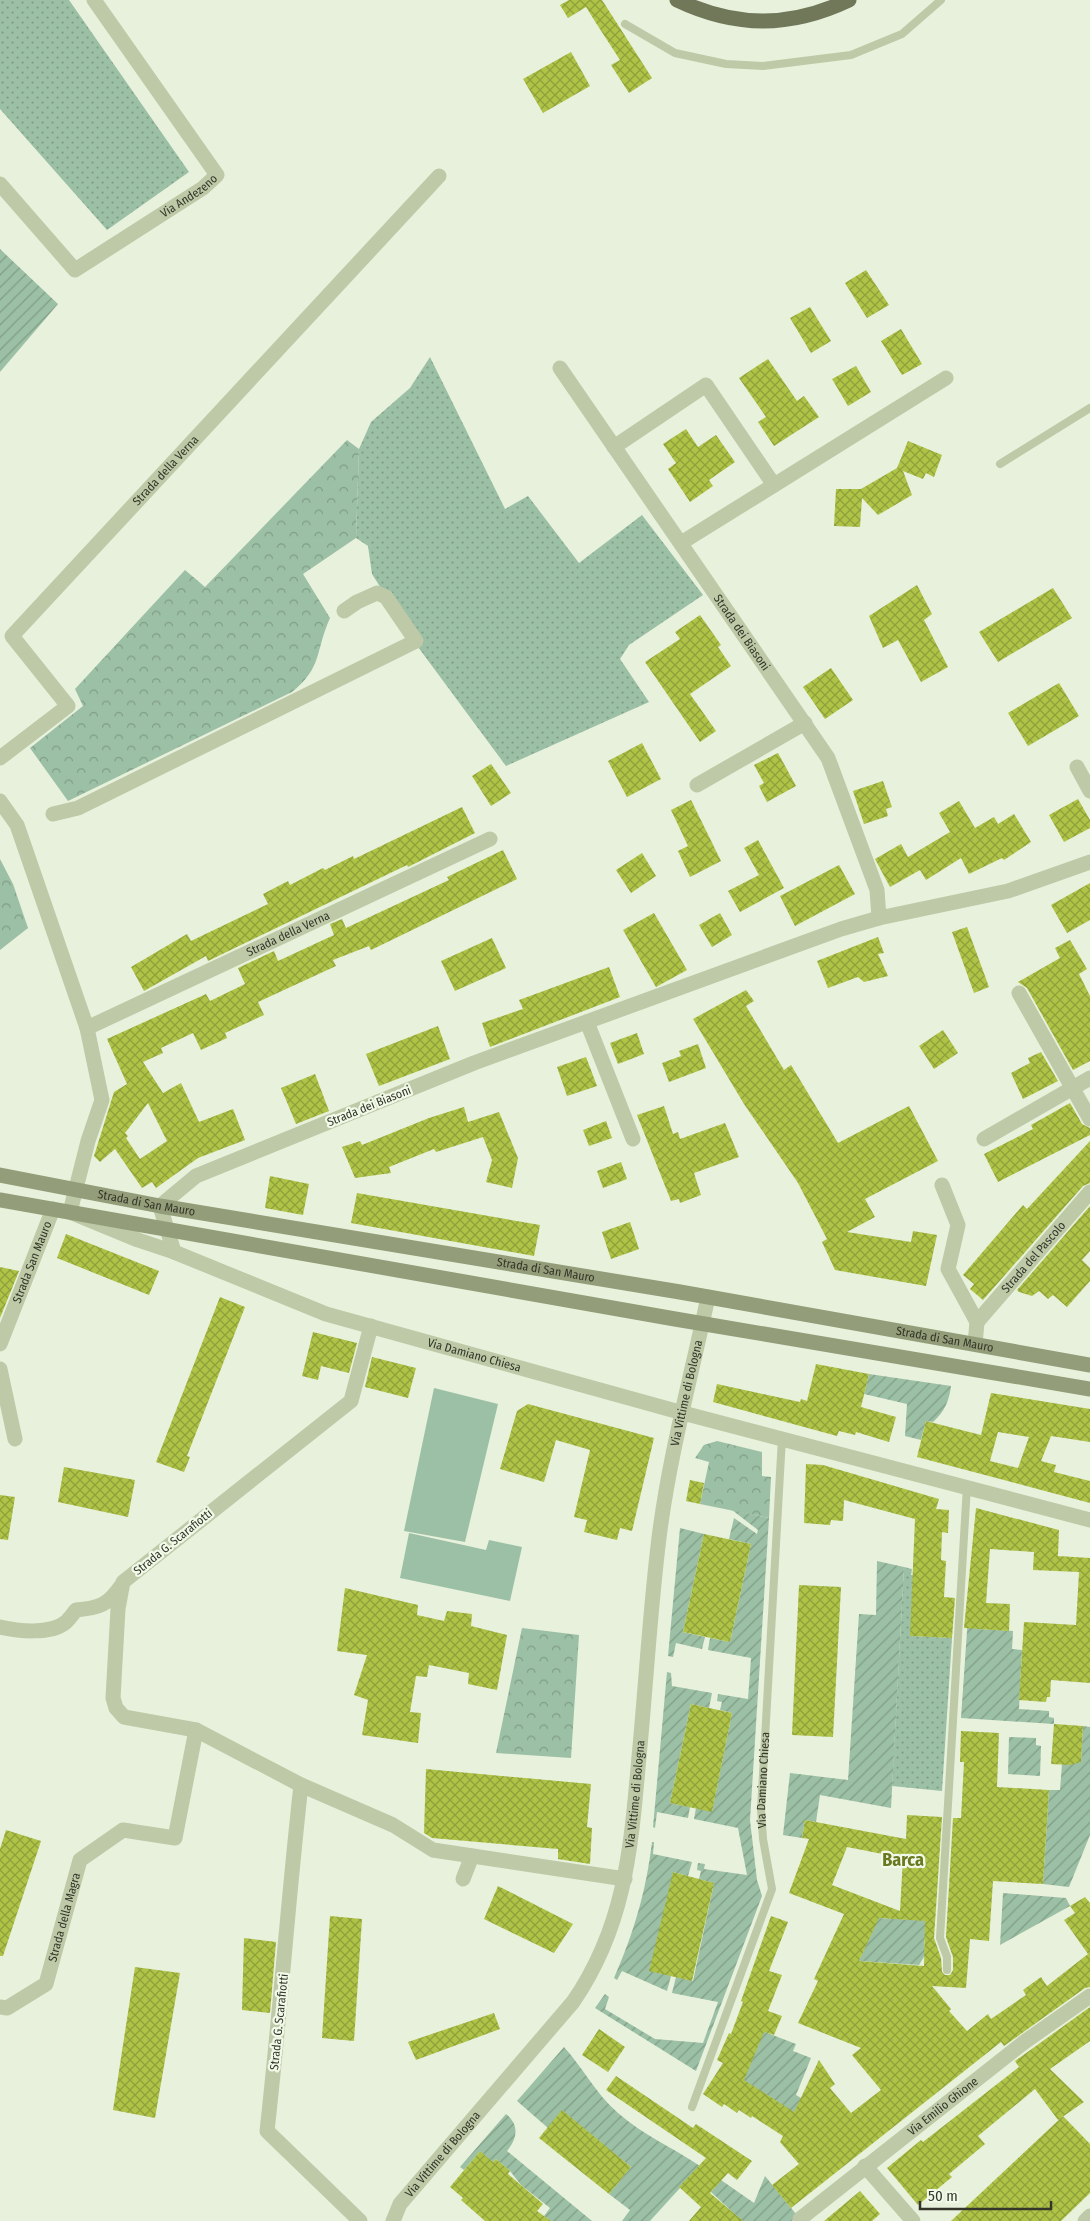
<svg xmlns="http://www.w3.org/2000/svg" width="1090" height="2221" font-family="'Fira Sans Condensed',sans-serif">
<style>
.grass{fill:url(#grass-dots)}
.forest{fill:url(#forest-crowns)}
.garden{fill:url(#garden-furrows)}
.pitch{fill:#9cc0a5}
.building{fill:url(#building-cross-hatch);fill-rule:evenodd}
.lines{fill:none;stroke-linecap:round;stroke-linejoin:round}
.lane{stroke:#bdc9a7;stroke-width:8}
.street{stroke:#bdc9a7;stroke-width:15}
.secondary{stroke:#939d79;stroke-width:15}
.primary{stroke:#707859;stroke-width:15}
.labels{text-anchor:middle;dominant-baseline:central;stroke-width:4.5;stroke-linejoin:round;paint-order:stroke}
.street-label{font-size:12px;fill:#333628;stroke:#f1f9e8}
.district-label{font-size:18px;font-weight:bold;fill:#6a7820;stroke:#f1f9e8}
</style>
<defs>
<pattern id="grass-dots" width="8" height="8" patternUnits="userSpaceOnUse" patternTransform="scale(1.25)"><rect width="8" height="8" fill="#9cc0a5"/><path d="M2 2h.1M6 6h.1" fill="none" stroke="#809d86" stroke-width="1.8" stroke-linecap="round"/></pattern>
<pattern id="forest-crowns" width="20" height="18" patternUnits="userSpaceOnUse" patternTransform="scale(1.25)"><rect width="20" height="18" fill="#9cc0a5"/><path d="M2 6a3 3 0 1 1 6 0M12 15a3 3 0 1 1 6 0" fill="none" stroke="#809d86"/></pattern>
<pattern id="garden-furrows" width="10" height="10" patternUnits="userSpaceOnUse" patternTransform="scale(1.25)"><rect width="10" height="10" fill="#9cc0a5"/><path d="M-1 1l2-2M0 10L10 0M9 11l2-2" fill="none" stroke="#809d86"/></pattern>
<pattern id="building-cross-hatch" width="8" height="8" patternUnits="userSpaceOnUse" patternTransform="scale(1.25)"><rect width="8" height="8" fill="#afc447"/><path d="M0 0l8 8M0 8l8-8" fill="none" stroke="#8fa03b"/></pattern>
</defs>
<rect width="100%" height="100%" fill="#e8f1db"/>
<path class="grass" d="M0 0H69L189 172 107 230 0 109Z
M430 357 505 509 528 496 579 563 642 515 703 595 629 645 620 659 649 702 506 766 418 647 372 574 368 546 356 538 359 449 371 422 410 388Z
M904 1567 912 1569 911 1575H914L911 1636 952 1638 942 1791 892 1786Z"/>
<path class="forest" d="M347 440 359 449 356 538 303 574 330 618C315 651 323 667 292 692L68 801 30 748 83 706 75 689 185 570 205 587Z
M0 859 13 884 28 928 0 950Z
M717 1441 762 1452V1476L771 1477 769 1518 700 1504 709 1462 695 1458 704 1445Z
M522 1628 579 1635 571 1758 496 1753Z"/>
<path class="garden" d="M0 249 58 304 0 372Z
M869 1374 951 1386C949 1402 944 1412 933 1422L926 1421 921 1440 905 1436 907 1404 864 1394Z
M732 1510 769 1518 750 1820 757 1880 762 1896 696 2071 595 2008 605 1994 609 1997 605 2009 655 2039 703 2043 718 2002 672 1993 676 1977 693 1981 714 1883 699 1879 701 1871 697 1870 698 1863 705 1864 704 1869 747 1875 738 1828 694 1819 696 1808 712 1811 732 1713 720 1710 722 1702 717 1701 718 1694 748 1699 751 1658 708 1650 710 1638 730 1642 751 1544 729 1539 734 1518 757 1534 758 1530Z
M680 1528 704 1534 683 1632 705 1637 702 1649 676 1643 673 1657 668 1656Z
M877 1561 904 1567 891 1808 820 1795 816 1822 805 1820 802 1838 783 1835 790 1773 848 1780 859 1614 876 1615Z
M969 1602 978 1629 1013 1631 1012 1649 1022 1650 1019 1709 1049 1711V1717L1054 1718V1724L961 1718Z
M667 1672 671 1673 672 1686 712 1693 709 1708 691 1704 670 1803 690 1807 688 1818 657 1812 655 1828 653 1827Z
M1083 1726 1090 1727V1835L1069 1887 1043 1884 1049 1790H1060L1062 1764 1081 1762Z
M1009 1737 1036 1738V1745L1041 1746 1040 1776 1008 1774Z
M652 1842H654L653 1854 692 1862 688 1876 673 1872 671 1976 667 1991 622 1971 617 1980 614 1978C634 1932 646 1892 652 1842Z
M1003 1893 1066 1898 1070 1906 1000 1945Z
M878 1918 934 1921 925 1937 924 1946 933 1947 927 1952 919 1965 859 1961Z
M744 2024 796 2044 793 2051 811 2058 796 2095 801 2098 794 2113 762 2092 747 2088 737 2069Z
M564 2047C583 2068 596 2094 618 2113 643 2135 672 2147 700 2166L650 2221H622L630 2210 609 2194 631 2167 562 2111 548 2128 517 2101Z
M506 2114C520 2125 517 2139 507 2151L592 2221H551L544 2216 550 2208 521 2185 510 2171 496 2159 493 2162 480 2151 464 2170 460 2167Z
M765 2176 796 2214 792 2221H736L739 2218 711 2192 721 2180 754 2203Z"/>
<path class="pitch" d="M434 1388 498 1404 465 1542 404 1531Z
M409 1533 486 1550 489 1540 522 1547 510 1601 400 1578Z"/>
<path class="building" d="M569 0H602L652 78 629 93 611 65 620 60 596 23 586 7 568 18 560 5Z
M571 52 590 86 543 113 523 79Z
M866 270 889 305 867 318 845 283Z
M810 307 831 341 811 353 790 318Z
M901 329 922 364 902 375 881 341Z
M768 359 797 401 804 396 819 417 774 446 758 422 766 417 739 378Z
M856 366 871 392 848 406 832 379Z
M686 429 698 447 716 435 735 462 709 480 713 486 690 502 668 469 676 463 663 444Z
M908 441 942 455 934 477 926 473 923 479 903 471 912 495 878 515 862 498 860 527 834 526 836 489H861L897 468Z
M917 585 932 614 924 620 948 667 921 682 898 640 883 648 869 616Z
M1053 588 1072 618 998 662 979 632Z
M700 615 721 645 718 647 731 666 690 694 716 731 700 742 645 662 680 639 675 632Z
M831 668 853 700 825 719 803 687Z
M1059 683 1079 716 1028 746 1008 713Z
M642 743 661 779 627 797 608 761Z
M778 753 796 786 767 802 759 786 764 783 754 765Z
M491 764 511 793 491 806 472 776Z
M883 781 892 807 886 809 888 816 864 824 853 791Z
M1078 799 1090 820V828L1064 842 1049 815Z
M691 800 721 861 690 877 678 851 688 846 671 810Z
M959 801 975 828 994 817 998 824 1014 814 1031 842 1004 860 1002 858 969 874 961 858 926 880 920 870 890 887 875 859 901 844 908 857 950 832 939 813Z
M462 807 475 833 408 867 407 865 208 961 206 956 144 991 131 967 187 934 191 941 268 904 263 894 288 881 290 885 323 868 325 870 353 856 354 859Z
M758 840 784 888 740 912 728 891 759 875 744 848Z
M503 850 517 879 371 950 369 946 333 960 336 966 258 1002 264 1015 225 1033 227 1038 201 1050 193 1033 161 1048 163 1053 143 1062 163 1093 181 1083 199 1122 233 1109 245 1140 198 1158 156 1188 152 1182 142 1188 115 1149 100 1162 94 1156 114 1092 127 1084 107 1039 206 994 210 1001 245 984 238 968 274 951 278 961 334 935 330 924 342 919 346 928 449 880 447 877ZM148 1103 167 1141 140 1159 126 1138 128 1136 125 1133Z
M642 853 656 876 631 893 616 870Z
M839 865 855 894 795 926 780 896Z
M1090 883V920L1067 933 1051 905Z
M654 913 687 970 656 987 623 930Z
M720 913 732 935 712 947 699 925Z
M967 927 989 987 974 993 952 932Z
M878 937 884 953 878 954 888 976 864 982 858 977 828 988 817 961Z
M492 938 506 968 455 991 441 961Z
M1070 940 1087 969 1079 974 1090 996V1061L1073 1070 1027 988 1018 982 1060 958 1055 948Z
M609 967 620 997 490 1047 482 1023 523 1009 519 1000Z
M746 990 754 1001 746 1006 784 1070 791 1065 838 1143 909 1106 938 1161 865 1199 875 1217 847 1232 911 1242 913 1231 937 1235 926 1286 835 1270 822 1242 827 1239 798 1183 744 1104 693 1019Z
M438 1026 450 1059 379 1086 366 1054Z
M943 1030 958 1053 934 1069 919 1046Z
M637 1033 644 1054 618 1064 610 1043Z
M698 1044 706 1068 669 1082 662 1063 681 1056 679 1051Z
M1041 1052 1058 1081 1023 1099 1011 1073 1030 1063 1028 1058Z
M586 1057 597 1086 567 1096 557 1067Z
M315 1074 329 1111 296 1124 281 1088Z
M1070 1103 1082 1124 1090 1128V1135L998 1182 984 1154 1033 1129 1031 1125Z
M664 1106 673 1134 678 1132 680 1139 725 1123 739 1157 694 1173 701 1195 680 1203 679 1199 671 1201 637 1115Z
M464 1107 468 1122 499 1112 518 1158 512 1188 486 1182 492 1160 483 1137 436 1152 434 1149 389 1167 391 1173 355 1178 342 1147 360 1141 362 1145 429 1118Z
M606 1121 612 1138 589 1146 583 1130Z
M1090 1141V1183L1083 1186 983 1300 970 1289 974 1284 963 1275 1023 1205 1027 1209Z
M621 1162 627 1179 603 1188 597 1171Z
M270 1176 309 1184 303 1215 265 1208Z
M357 1193 540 1225 534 1256 351 1223Z
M1090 1206V1251L1082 1260 1090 1268V1281L1067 1307 1053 1295 1048 1299 1039 1291 1032 1296 1019 1292 1017 1290Z
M630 1222 639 1249 611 1259 602 1232Z
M66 1234 159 1271 149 1295 57 1258Z
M0 1267 19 1271 0 1318Z
M220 1297 245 1307 187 1456 190 1457 184 1472 156 1462Z
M313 1332 357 1343 349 1373 321 1366 318 1380 302 1376Z
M372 1357 416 1368 408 1398 365 1387Z
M816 1364 869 1374 861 1407 896 1417 889 1442 856 1432 855 1435 839 1431 837 1436 713 1402 717 1384 800 1402 801 1399 807 1401Z
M991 1393 1090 1409V1442L1051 1436 1041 1461 1056 1465 1054 1472 1090 1481V1503L917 1457 926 1421 981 1435ZM998 1432 1029 1437 1018 1468 990 1461Z
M528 1404 654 1438 632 1531 620 1528 617 1540 584 1532 587 1520 574 1517 590 1450 556 1440 544 1482 500 1469 517 1411Z
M806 1464 823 1465 939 1499 936 1509 949 1510 948 1533 942 1532 941 1560 946 1561 944 1597 955 1598 952 1638 910 1636 915 1519 844 1500 843 1521 831 1520 830 1525 804 1523Z
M64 1467 135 1480 128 1517 58 1502Z
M690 1480 704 1483 700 1504 686 1501Z
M0 1495 15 1497 8 1540 0 1539Z
M976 1508 1059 1530 1058 1556 1090 1558V1683L1051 1680 1050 1697H1047L1046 1702 1019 1700 1024 1622 1076 1625 1079 1572 1033 1570 1034 1552 990 1549 986 1603 1010 1604 1009 1631 964 1628Z
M704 1534 751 1544 730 1642 683 1632Z
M799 1585 841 1587 833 1737 792 1735Z
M345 1588 418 1605 417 1615 444 1621 447 1611 472 1614 471 1626 507 1635 497 1690 468 1684 469 1673 429 1665 427 1677 416 1676 410 1712 421 1713 418 1743 362 1735 368 1700 354 1695 367 1655 337 1651Z
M691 1704 732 1713 712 1812 670 1803Z
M1054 1724 1083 1726 1081 1762 1070 1765 1051 1764Z
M961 1731 999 1733 997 1787 1049 1790 1043 1884 993 1881 989 1941 970 1939 966 1988 932 1986 951 2009 949 2011 967 2031 988 2014 991 2019 1026 1995 1023 1990 1041 1977 1047 1986 1088 1954 1064 1920 1075 1913 1070 1906 1085 1897 1090 1903V1987L1085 1988 1004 2046 1001 2042 791 2208 772 2185 799 2164 780 2142 783 2136 752 2116 751 2118 739 2110 737 2113 724 2104 722 2107 703 2094 723 2063 717 2060 729 2033 731 2034 743 2002 741 2001 771 1916 788 1922 769 1971 782 1975 768 2011 782 2016 774 2035 764 2032 744 2080 794 2112 819 2060 835 2084 830 2088 851 2113 881 2090 852 2055 861 2048 798 2023 818 1981 814 1979 844 1914 789 1893 809 1839 802 1838 805 1820 906 1839 907 1815 942 1817 934 1938 941 1958 942 1972 945 1975H950L953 1970V1957L946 1937 953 1818H961L964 1762H960ZM847 1847 903 1858 900 1911 832 1885ZM879 1918 925 1921 924 1966 859 1961Z
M426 1769 591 1784 587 1827 592 1828 590 1864 558 1859V1849L432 1838 424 1833Z
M6 1830 41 1841 3 1956H0V1849Z
M673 1872 714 1883 692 1981 649 1971Z
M498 1886 573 1924 554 1953 484 1919Z
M330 1916 362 1919 354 2041 322 2038Z
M244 1938 276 1942 270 2013 242 2010Z
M135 1967 180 1973 155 2118 113 2110Z
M1090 2007V2041L1050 2069 1084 2102 1058 2120 1035 2089 978 2136 985 2144 949 2174 952 2177 918 2205 887 2168 921 2140 923 2142 1019 2067 1015 2061 1029 2051Z
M494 2013 500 2029 416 2060 408 2042Z
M599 2029 625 2047 608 2072 582 2055Z
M616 2076 693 2128 696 2124 752 2161 737 2180 728 2173 710 2193 743 2221H689L701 2207 679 2187 706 2158 606 2090Z
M562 2110 631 2167 609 2194 539 2138Z
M1063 2116 1090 2144V2193L1061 2221H951Z
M480 2151 493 2162 496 2159 510 2171 508 2174 543 2204 537 2211 551 2221H485L461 2200 463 2198 450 2187Z
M860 2191 880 2214 872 2221H824Z"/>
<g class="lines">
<g class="lane">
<path d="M625 24 675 53 726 64 763 66 851 55 902 34 941 0"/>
<path d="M1000 464 1090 408"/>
<path d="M947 1970V1957L940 1938 967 1486"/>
<path id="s1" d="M692 2107 772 1889 763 1839 761 1809 782 1438"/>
</g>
<g class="street">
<path id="s2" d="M0 184 75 270 203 188 217 175 94 0"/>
<path id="s3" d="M560 368 828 758 877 890 879 918"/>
<path d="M614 447 706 385 774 485"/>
<path d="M681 543 946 378"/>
<path id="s4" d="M0 758 68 706 12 636 439 176"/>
<path d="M1077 767 1090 791"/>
<path d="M697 785 805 723"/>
<path d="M0 801 17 825 87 1028 102 1100 88 1141 70 1212 138 1240 174 1252"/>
<path d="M53 814 78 808 416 641 386 597 377 593 357 602 344 611"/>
<path id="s5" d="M1090 862 1008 891 879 918 841 929 474 1063 196 1176 160 1206 174 1252 326 1314 683 1413 1090 1520"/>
<path d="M1019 993 1090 1119"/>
<path d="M587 1022 633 1139"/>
<path id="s6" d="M87 1028 490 839"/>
<path d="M984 1139 1090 1078"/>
<path d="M942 1185 958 1225 948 1269 977 1322 975 1344"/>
<path id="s7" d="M977 1322 1090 1192"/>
<path d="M371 1326 351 1401 123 1582 118 1609 113 1698 116 1708 124 1717 196 1730 301 1785 393 1825 433 1850 625 1879"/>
<path id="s8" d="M0 1344 53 1209"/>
<path d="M0 1369 15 1439"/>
<path d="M0 1627C17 1631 51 1635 66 1622 70 1618 73 1614 76 1610 99 1608 108 1605 121 1586"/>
<path d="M301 1785C288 1900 280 2016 267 2131L360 2221"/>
<path d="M463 1879 472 1856"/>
<path id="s9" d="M0 2007 7 2008 46 1984 80 1860 123 1830 175 1838 196 1730"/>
<path d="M865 2166 913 2221"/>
<path id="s10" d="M800 2219 1023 2043 1090 1996"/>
<path id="s11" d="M393 2221 400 2204 573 2002C626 1925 631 1846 639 1757 646 1684 650 1610 659 1538 669 1457 691 1377 708 1297"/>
<path d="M1085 2221 1090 2216"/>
</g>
<g class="secondary">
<path id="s12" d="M0 1175 160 1206 680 1292 1090 1365"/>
<path d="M0 1200 675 1319 1090 1389"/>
</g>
<path class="primary" d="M677 0C736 28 790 28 849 0"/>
</g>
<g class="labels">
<g class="street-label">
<text stroke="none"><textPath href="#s2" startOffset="250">Via Andezeno</textPath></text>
<text stroke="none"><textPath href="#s4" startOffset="401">Strada della Verna</textPath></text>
<text stroke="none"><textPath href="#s3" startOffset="321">Strada dei Biasoni</textPath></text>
<text stroke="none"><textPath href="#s6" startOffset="222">Strada della Verna</textPath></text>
<text transform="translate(369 1106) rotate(-22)">Strada dei Biasoni</text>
<text stroke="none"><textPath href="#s12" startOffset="149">Strada di San Mauro</textPath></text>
<text stroke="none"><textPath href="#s7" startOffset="86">Strada del Pascolo</textPath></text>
<text stroke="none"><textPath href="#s8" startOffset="88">Strada San Mauro</textPath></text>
<text stroke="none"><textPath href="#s12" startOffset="554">Strada di San Mauro</textPath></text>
<text stroke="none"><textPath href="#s12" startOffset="959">Strada di San Mauro</textPath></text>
<text stroke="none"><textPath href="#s5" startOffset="1362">Via Damiano Chiesa</textPath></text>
<text stroke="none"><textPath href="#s11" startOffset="909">Via Vittime di Bologna</textPath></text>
<text transform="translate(173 1542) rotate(-39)">Strada G. Scarafiotti</text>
<text stroke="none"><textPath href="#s1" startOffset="342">Via Damiano Chiesa</textPath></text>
<text stroke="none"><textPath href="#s11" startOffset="504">Via Vittime di Bologna</textPath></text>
<text stroke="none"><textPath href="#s9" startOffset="122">Strada della Magra</textPath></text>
<text transform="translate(279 2022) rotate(-84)">Strada G. Scarafiotti</text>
<text stroke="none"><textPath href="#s10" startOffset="182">Via Emilio Ghione</textPath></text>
<text stroke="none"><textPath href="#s11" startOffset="84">Via Vittime di Bologna</textPath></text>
</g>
<g class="district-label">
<text x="903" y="1860">Barca</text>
</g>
</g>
<path d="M920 2201v8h131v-8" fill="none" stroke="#333628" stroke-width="2.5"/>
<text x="928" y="2201" font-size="15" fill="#333628" stroke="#f1f9e8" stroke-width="4" paint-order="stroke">50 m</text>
</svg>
